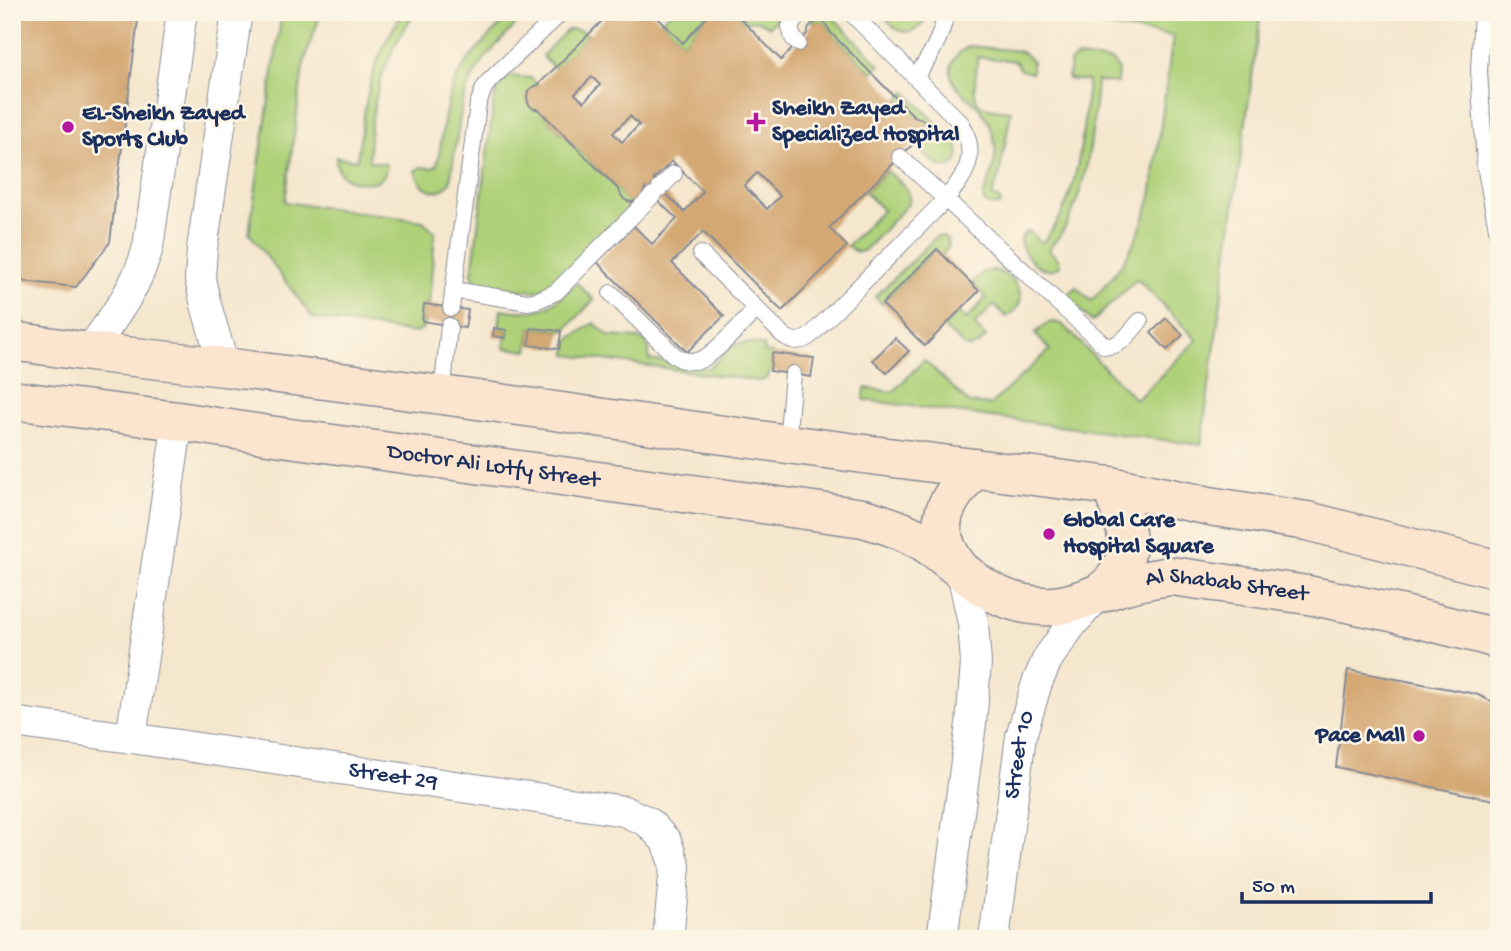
<svg xmlns="http://www.w3.org/2000/svg" width="1511" height="951" font-family="'Gochi Hand',sans-serif">
<style>
.green{fill:#afd179;stroke:#65806c;stroke-width:2}
.building{fill:#d4a873;fill-rule:evenodd}
.lines{fill:none;stroke-linecap:round;stroke-linejoin:round}
.lane-casing{stroke:#888b96;stroke-width:18}
.street-casing{stroke:#888b96;stroke-width:32}
.secondary-casing{stroke:#888b96;stroke-width:41}
.lane{stroke:#fff;stroke-width:16}
.street{stroke:#fff;stroke-width:30}
.secondary{stroke:#fbe5cf;stroke-width:38}
.poi-dot{fill:#b5179e;stroke:#fcf5e5;stroke-width:2.5}
.labels{text-anchor:middle;dominant-baseline:central;stroke-width:5;stroke-linejoin:round;paint-order:stroke}
.poi-label{font-size:23px;font-weight:bold;fill:#1b2f5e;stroke:#fcf5e5;text-anchor:start}
.street-label{font-size:23px;fill:#1b2f5e;stroke:#fcf5e5}
</style>
<rect width="100%" height="100%" fill="#fcf5e5"/>
<filter id="ink" filterUnits="userSpaceOnUse"><feTurbulence type="fractalNoise" baseFrequency=".0143" numOctaves="2"/><feDisplacementMap in="SourceGraphic" scale="14" xChannelSelector="R" yChannelSelector="G"/><feConvolveMatrix kernelMatrix="1 2 1 2 8 2 1 2 1" color-interpolation-filters="sRGB"/></filter>
<filter id="wash" filterUnits="userSpaceOnUse"><feTurbulence type="fractalNoise" baseFrequency=".00686" numOctaves="4" result="noise"/><feDisplacementMap in="SourceGraphic" scale="28" xChannelSelector="R" yChannelSelector="G"/><feGaussianBlur stdDeviation="1.57" result="paint"/><feColorMatrix in="noise" values="0 0 0 0 0 0 0 0 0 0 0 0 0 0 0 0 0 1.4 0 .05"/><feComposite in="paint" operator="in"/></filter>
<g filter="url(#wash)">
<rect width="100%" height="100%" fill="#f5e7ce"/>
<path class="green" d="M282 12H322L310 43 303 67 285 202 423 221 435 232 429 304H424L422 321 425 322 423 328 414 333 313 318 249 233Z
M404 12H415C382 60 369 104 369 161L386 164C386 168 387 171 384 175 377 187 349 183 341 174 337 169 336 164 336 157L357 160C365 105 369 59 404 12Z
M498 12H521L520 20 485 58 474 75 467 89 462 104 450 182C437 200 420 188 415 171L421 167 432 168 437 165C444 132 443 98 462 69 473 51 489 38 502 23V17Z
M674 12H711L683 43 661 21 669 14Z
M734 12H784L769 27C761 20 753 19 743 22Z
M825 12 830 14 880 65 872 73 831 33 825 23 819 21 813 23 811 18 820 13Z
M880 12H927C925 27 911 37 897 29 891 25 885 18 880 12Z
M1004 12H1261L1201 445 864 400 865 388 893 392 924 360 969 403 990 405 1050 350 1035 334C1044 325 1050 318 1063 325L1136 400 1197 340 1137 279 1092 322 1067 296 1076 287 1091 301C1123 268 1138 242 1151 197L1173 36Z
M572 29 583 31 588 35 555 69 542 56 566 31Z
M970 46 1019 51 1024 53 1032 61V73L1020 70 1018 64 1015 61 978 57C977 70 969 100 982 106 991 110 1002 110 1011 111L1000 172 992 195 1000 200 1001 203 1000 205C991 206 984 207 983 197 989 180 998 162 995 144 993 131 988 118 980 109 972 100 962 94 956 86 944 69 954 53 970 46Z
M1078 57 1112 61 1118 69 1117 83 1097 81C1093 130 1089 183 1065 227 1061 235 1054 242 1049 250 1053 255 1062 259 1059 267 1041 277 1024 256 1020 241L1023 234 1029 231 1042 243C1050 233 1058 223 1063 211 1081 173 1084 122 1088 81L1068 79 1070 62Z
M510 76 531 78 538 85C529 87 526 94 528 103L539 110 619 190C621 197 624 199 631 202L626 212 558 281 549 287 536 291 485 288 477 283 472 274 494 100 499 86Z
M906 92 957 144C959 150 960 155 957 161 944 179 924 153 914 144L922 140 928 130 926 124 922 119 915 117 898 100Z
M887 171C897 180 912 188 909 203L865 250C857 254 854 251 847 246L883 210 865 192Z
M937 236H942L947 239 949 246 943 255 936 249 882 304 875 297Z
M992 270C1017 274 1034 302 1006 317L994 305 974 325 986 337C980 343 975 349 966 347L943 327 958 312 967 319 986 298 972 283 982 273Z
M577 283 594 300 564 331 531 328 528 351 504 348 507 330 499 329 501 309C540 316 549 309 577 283Z
M594 323 609 336 638 338 645 341 649 349V360L708 368C717 364 719 359 725 352 735 340 750 342 764 346V352L772 353C771 364 773 380 759 381L567 355 568 340Z"/>
<g id="blocks">
<path class="building" d="M12 12H139L110 242 76 287 12 280Z
M611 12H652L683 43 711 12H734L781 60 807 34 809 27 813 23 819 21 825 23 831 33 915 117 922 119 926 123 928 130 926 136 922 140 916 141 829 228 847 246 782 311 703 232 672 263 724 316 687 352 597 262 634 226 652 244 677 219 645 188 642 196 638 200 631 202 625 200 621 195 619 190 539 110 532 108 528 103 527 97 528 91 533 87 538 85ZM592 77 600 85 584 102 575 94ZM630 116 639 125 622 142 613 133ZM672 161 703 192 684 212 653 180ZM757 173 780 196 767 209 744 186Z
M937 249 979 291 925 346 882 304Z
M424 304 468 310 465 328 422 321Z
M1166 318 1183 335 1167 350 1151 333Z
M494 328 507 330 505 338 493 336Z
M531 328 561 331 559 349 529 345Z
M895 338 909 351 887 373 873 360Z
M772 353 814 358 811 377 770 371Z
M1348 670 1476 694 1499 705V801L1336 767Z"/>
</g>
</g>
<g filter="url(#ink)">
<use href="#blocks" fill-opacity="0" stroke="#888b96" stroke-width="2"/>
<g class="lines">
<defs>
<path id="lane" d="M1482 12 1479 71 1485 165 1499 239
M798 43 793 38 790 27 800 12
M915 77C930 58 942 36 946 12
M900 157 1105 346C1121 348 1130 332 1140 321
M660 188 674 174
M701 254 783 335C793 343 803 343 812 334L946 199C967 173 978 157 962 124L850 12
M453 290 528 302 538 300 556 292 653 195
M611 293 674 355C682 361 690 363 700 360 713 356 745 320 757 309
M451 308 478 104 484 88 490 80 562 12
M442 395 449 326
M787 444 793 374"/>
<g id="street">
<path d="M89 352C113 318 137 288 148 247L182 12"/>
<path d="M224 367 206 305 200 279 202 249 237 12"/>
<path id="s1" d="M12 722 131 738 624 811 648 822 666 841 675 866 668 939"/>
<path d="M131 738 178 421"/>
<path d="M942 939 971 724 976 663 973 623 962 572"/>
<path id="s2" d="M994 939 1021 736 1037 683 1048 658 1072 624 1100 593"/>
</g>
<g id="secondary">
<path d="M12 341 89 352 224 367 442 395 787 444 1111 486 1215 507 1307 521 1499 570"/>
<path id="s3" d="M12 400 178 421 268 435 863 518C885 524 907 531 927 544 967 571 988 603 1042 606 1062 608 1080 600 1098 594 1122 585 1146 579 1171 576L1308 595 1395 613 1484 635 1499 640"/>
<path d="M960 569C927 528 944 502 975 468"/>
<path d="M1100 593C1105 588 1112 583 1116 577 1137 546 1123 517 1111 486"/>
</g>
</defs>
<use href="#lane" class="lane-casing"/>
<use href="#street" class="street-casing"/>
<use href="#secondary" class="secondary-casing"/>
<use href="#lane" class="lane"/>
<use href="#street" class="street"/>
<use href="#secondary" class="secondary"/>
</g>
</g>
<g class="poi-dot">
<path d="M752.5 111.5h7v7h7v7h-7v7h-7v-7h-7v-7h7z"/>
<circle cx="68" cy="127" r="7"/>
<circle cx="1049" cy="534" r="7"/>
<circle cx="1419" cy="736" r="7"/>
</g>
<g class="labels">
<g class="poi-label">
<text x="772" y="109">Sheikh Zayed<tspan x="772" dy="26">Specialized Hospital</tspan></text>
<text x="82" y="114">EL-Sheikh Zayed<tspan x="82" dy="26">Sports Club</tspan></text>
<text x="1063" y="521">Global Care<tspan x="1063" dy="26">Hospital Square</tspan></text>
<text x="1405" y="736" text-anchor="end">Pace Mall</text>
</g>
<g class="street-label">
<text stroke="none"><textPath href="#s3" startOffset="486">Doctor Ali Lotfy Street</textPath></text>
<text stroke="none"><textPath href="#s3" startOffset="1251">Al Shabab Street</textPath></text>
<text stroke="none"><textPath href="#s2" startOffset="186">Street 10</textPath></text>
<text stroke="none"><textPath href="#s1" startOffset="385">Street 29</textPath></text>
</g>
</g>
<rect width="1511" height="951" fill="none" stroke="#fcf5e5" stroke-width="42"/>
<path d="M1242 892v10h189v-10" fill="none" stroke="#1b2f5e" stroke-width="3.5"/>
<text x="1252" y="892" font-size="21" fill="#1b2f5e" stroke="#fcf5e5" stroke-width="5" paint-order="stroke">50 m</text>
</svg>
